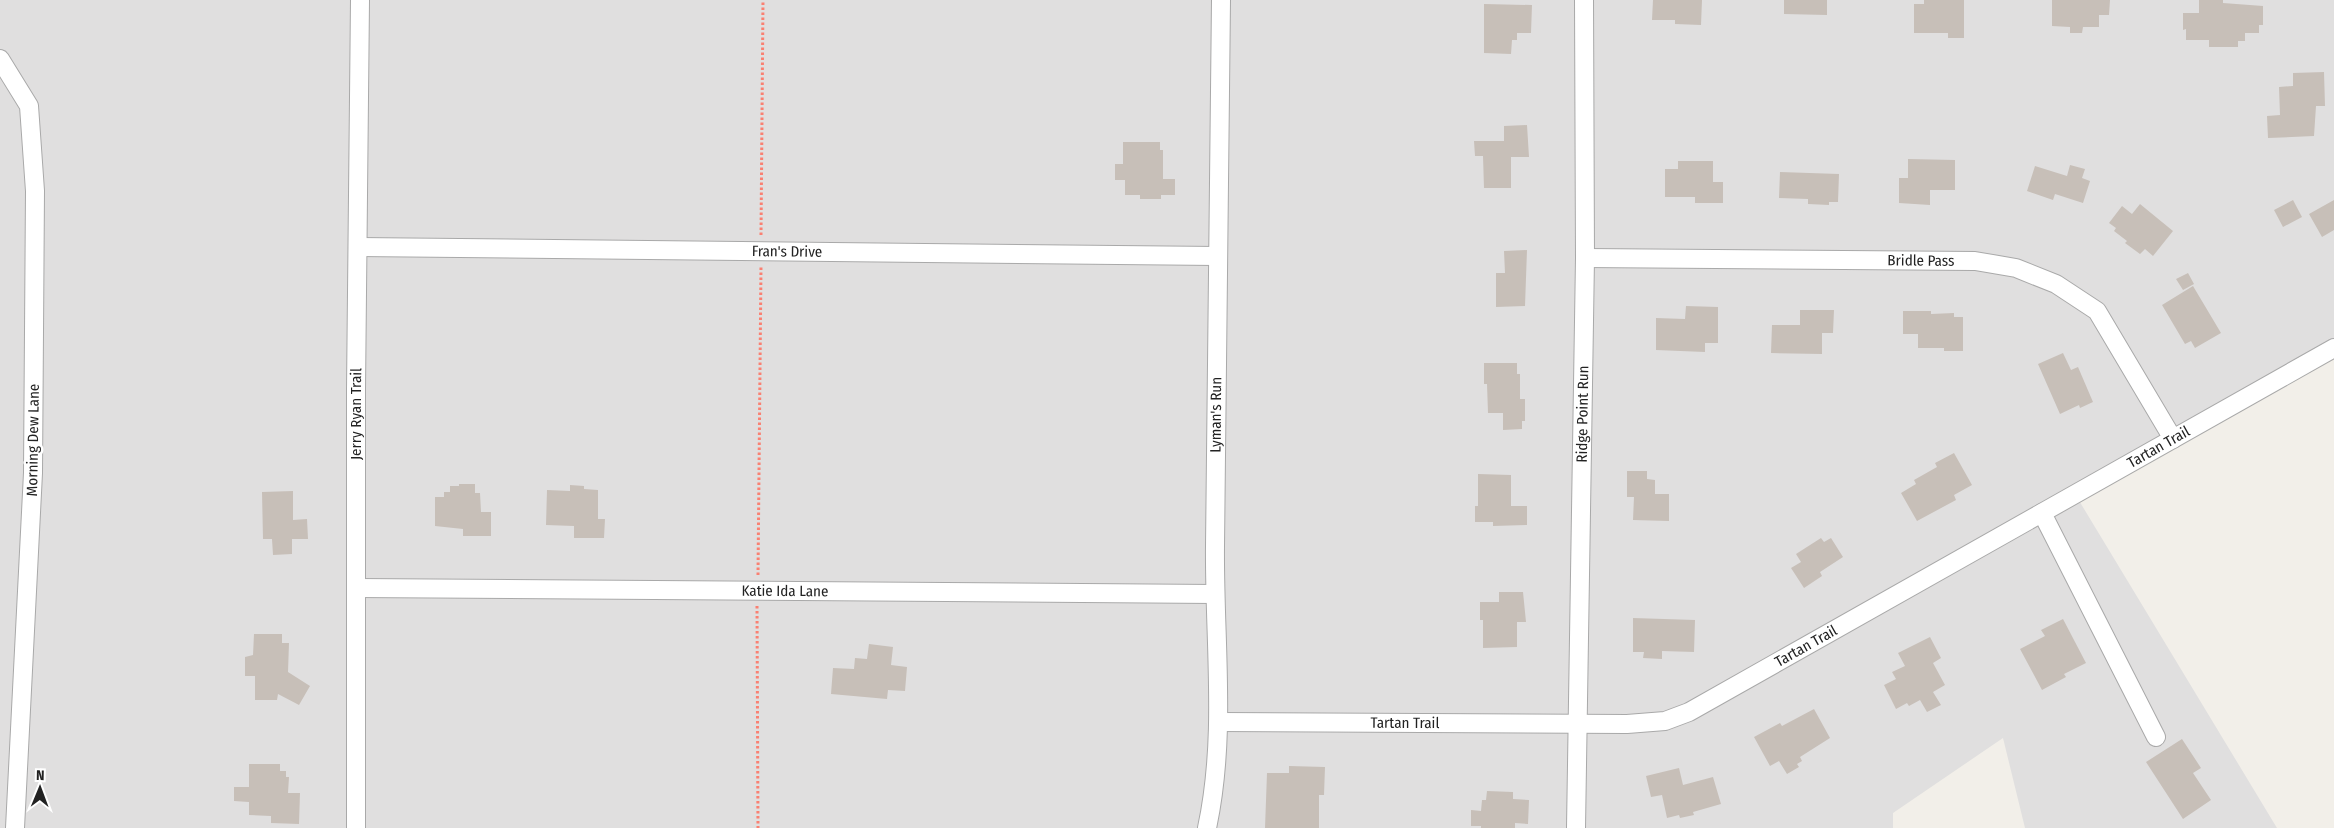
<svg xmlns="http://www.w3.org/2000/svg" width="2334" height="828" font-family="'Fira Sans Condensed',sans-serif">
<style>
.residential{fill:#e0dfdf}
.building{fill:#c7bfb8}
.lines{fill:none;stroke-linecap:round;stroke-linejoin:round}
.minor-casing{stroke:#a9a9a9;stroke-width:20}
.path{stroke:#fa8072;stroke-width:3;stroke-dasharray:2.5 2.5;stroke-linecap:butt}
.minor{stroke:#fff;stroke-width:18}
.labels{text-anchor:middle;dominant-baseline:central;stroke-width:5;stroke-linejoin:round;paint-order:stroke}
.street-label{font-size:15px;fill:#222;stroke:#fff}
</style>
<rect width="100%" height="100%" fill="#f2efe9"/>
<path class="residential" d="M0 0H2334V348L2075 494 2277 828H2025L2003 738 1893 813V828H0Z"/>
<path class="building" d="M1653 0H1702L1701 25 1675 24V20H1652Z
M1784 0H1827V15L1784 14Z
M1924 0H1964V38H1948V33H1914V4H1924Z
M2052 0H2110L2109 15H2099V27H2083L2082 33H2070V27L2052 26Z
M2199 0H2223V3L2263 6V25H2259V33H2245V41H2238V47H2209V40H2186V29L2183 30V13H2199Z
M1484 4 1532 5 1531 33H1517V40H1512L1511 54 1484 53Z
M2324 72 2325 106H2316L2314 136 2268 138 2267 116 2280 115 2279 87 2293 86V73Z
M1527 125 1529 157H1511V188H1484L1483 156H1475L1474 141H1504V126Z
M1123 142H1160V150H1163V179H1175V195H1161V199H1140V195H1125V180H1115V164H1123Z
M1908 159 1955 160V190H1930V205L1899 203V178H1908Z
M1678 161H1713V182H1723V203H1695V197H1665V169H1678Z
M2070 165 2085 169 2082 178 2090 181 2083 203 2055 194 2053 200 2027 191 2035 166 2067 176Z
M1780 172 1839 174 1838 202H1829V205L1808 204V199L1779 198Z
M2293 200 2302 217 2283 227 2274 210Z
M2334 200V230L2322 237 2309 214Z
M2140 204 2173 231 2153 256 2145 249 2140 254 2125 243 2127 241 2114 231 2116 228 2109 223 2122 206 2132 214Z
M1527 250 1525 306 1496 307V273H1505L1504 251Z
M2188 273 2194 284 2183 290 2176 279Z
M2193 286 2221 333 2195 348 2191 341 2185 344 2162 305Z
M1686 306 1718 307V343H1705V352L1656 350V318L1685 319Z
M1800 310H1834L1833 333H1822V354L1771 353 1772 325H1800Z
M1903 311H1931V314L1954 313V317H1963V351H1944V348H1918V334H1903Z
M2063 353 2071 370 2078 367 2093 402 2080 408 2079 405 2060 414 2038 364Z
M1484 363H1517V374H1520V399H1525V421H1522V429L1503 430V413H1488L1487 384H1484Z
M1954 453 1972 485 1954 495 1956 500 1917 521 1901 493 1916 484 1914 480 1937 467 1935 463Z
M1627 471H1647V479L1655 480V494H1669V521L1633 520 1634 497H1627Z
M1478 474 1511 475V506H1527V525L1493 526V522H1475V506H1478Z
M459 484H475V493H480L481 512H491V536H463V529L435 526V497H444V492H450V486H459Z
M570 485 584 486V489L598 490V519H605L604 538H574V526L546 525 547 490 570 491Z
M293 491V520L307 519 308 539H292V554L273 555 272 539H263L262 492Z
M1821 538 1824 542 1831 538 1843 557 1820 572 1822 576 1804 588 1791 568 1801 562 1796 554Z
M1499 592H1523L1526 622H1517V647L1483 648V620H1480V602H1499Z
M1633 618 1695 620 1694 652 1662 651V659L1643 658 1644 652H1633Z
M2063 619 2086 663 2064 674 2066 677 2042 690 2020 649 2045 636 2041 630Z
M254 634H282V643H289L288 672 310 686 299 705 278 694 277 700H255V676H245V657L253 655Z
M1930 637 1941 658 1933 663 1945 685 1933 692 1941 705 1927 712 1920 700 1909 706 1907 703 1896 709 1884 685 1896 679 1892 672 1905 666 1898 653Z
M869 644 893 647 891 665 907 667 905 691 888 690 887 699 831 694 833 668 854 669 855 658 867 659Z
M1814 709 1830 738 1800 757 1802 761 1797 764 1799 767 1787 774 1779 761 1770 766 1754 737 1780 723 1782 726Z
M2182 739 2201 768 2193 773 2211 800 2183 819 2146 762Z
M249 764H280V771H286V777H289L288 793H300L299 824 271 823V816L249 815V802L234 801V787H249Z
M1289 766 1325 767 1324 795H1319V828H1265L1267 773H1289Z
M1679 768 1683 785 1713 777 1721 804 1693 812 1694 815 1680 818 1679 815 1667 818 1662 795 1651 797 1646 776Z
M1487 791 1513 792V799L1529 800 1528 824 1515 823V828H1481V826H1471V810L1481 811 1482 800H1486Z"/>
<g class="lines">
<defs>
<g id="minor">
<path d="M0 59 29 106 35 191 33 473 15 828"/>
<path id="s1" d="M358 247 1217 256"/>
<path id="s2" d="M1585 258 1975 261 2016 268 2056 284 2097 311 2173 439"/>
<path d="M2042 513 2156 737"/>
<path id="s3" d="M356 588 1215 594"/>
<path id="s4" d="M1220 722 1627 724 1665 721 1689 712 2334 348"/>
<path id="s5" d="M356 828V390L360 0"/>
<path id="s6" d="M1207 828C1227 735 1214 640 1215 546 1216 364 1218 182 1221 0"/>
<path id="s7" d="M1576 828 1585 258 1584 0"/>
</g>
</defs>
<use href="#minor" class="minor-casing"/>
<path class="path" d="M761 235 763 0
M758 575 761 266
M757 606 758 828"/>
<use href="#minor" class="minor"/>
</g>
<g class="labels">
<g class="street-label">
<text stroke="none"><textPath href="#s1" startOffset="429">Fran's Drive</textPath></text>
<text stroke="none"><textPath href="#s2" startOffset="336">Bridle Pass</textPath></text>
<text stroke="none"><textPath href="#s5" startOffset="414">Jerry Ryan Trail</textPath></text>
<text stroke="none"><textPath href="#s6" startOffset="414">Lyman's Run</textPath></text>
<text stroke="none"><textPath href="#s7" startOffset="414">Ridge Point Run</textPath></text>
<text transform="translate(33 440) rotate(-89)">Morning Dew Lane</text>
<text stroke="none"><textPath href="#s4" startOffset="1010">Tartan Trail</textPath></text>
<text stroke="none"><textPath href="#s3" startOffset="429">Katie Ida Lane</textPath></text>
<text stroke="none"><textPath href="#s4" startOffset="605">Tartan Trail</textPath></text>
<text stroke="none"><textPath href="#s4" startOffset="185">Tartan Trail</textPath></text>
</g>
</g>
<g transform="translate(40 788) rotate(1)" stroke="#ffffff" stroke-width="4" paint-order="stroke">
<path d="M0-4L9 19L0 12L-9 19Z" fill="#222222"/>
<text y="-8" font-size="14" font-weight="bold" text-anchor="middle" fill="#222222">N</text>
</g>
</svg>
